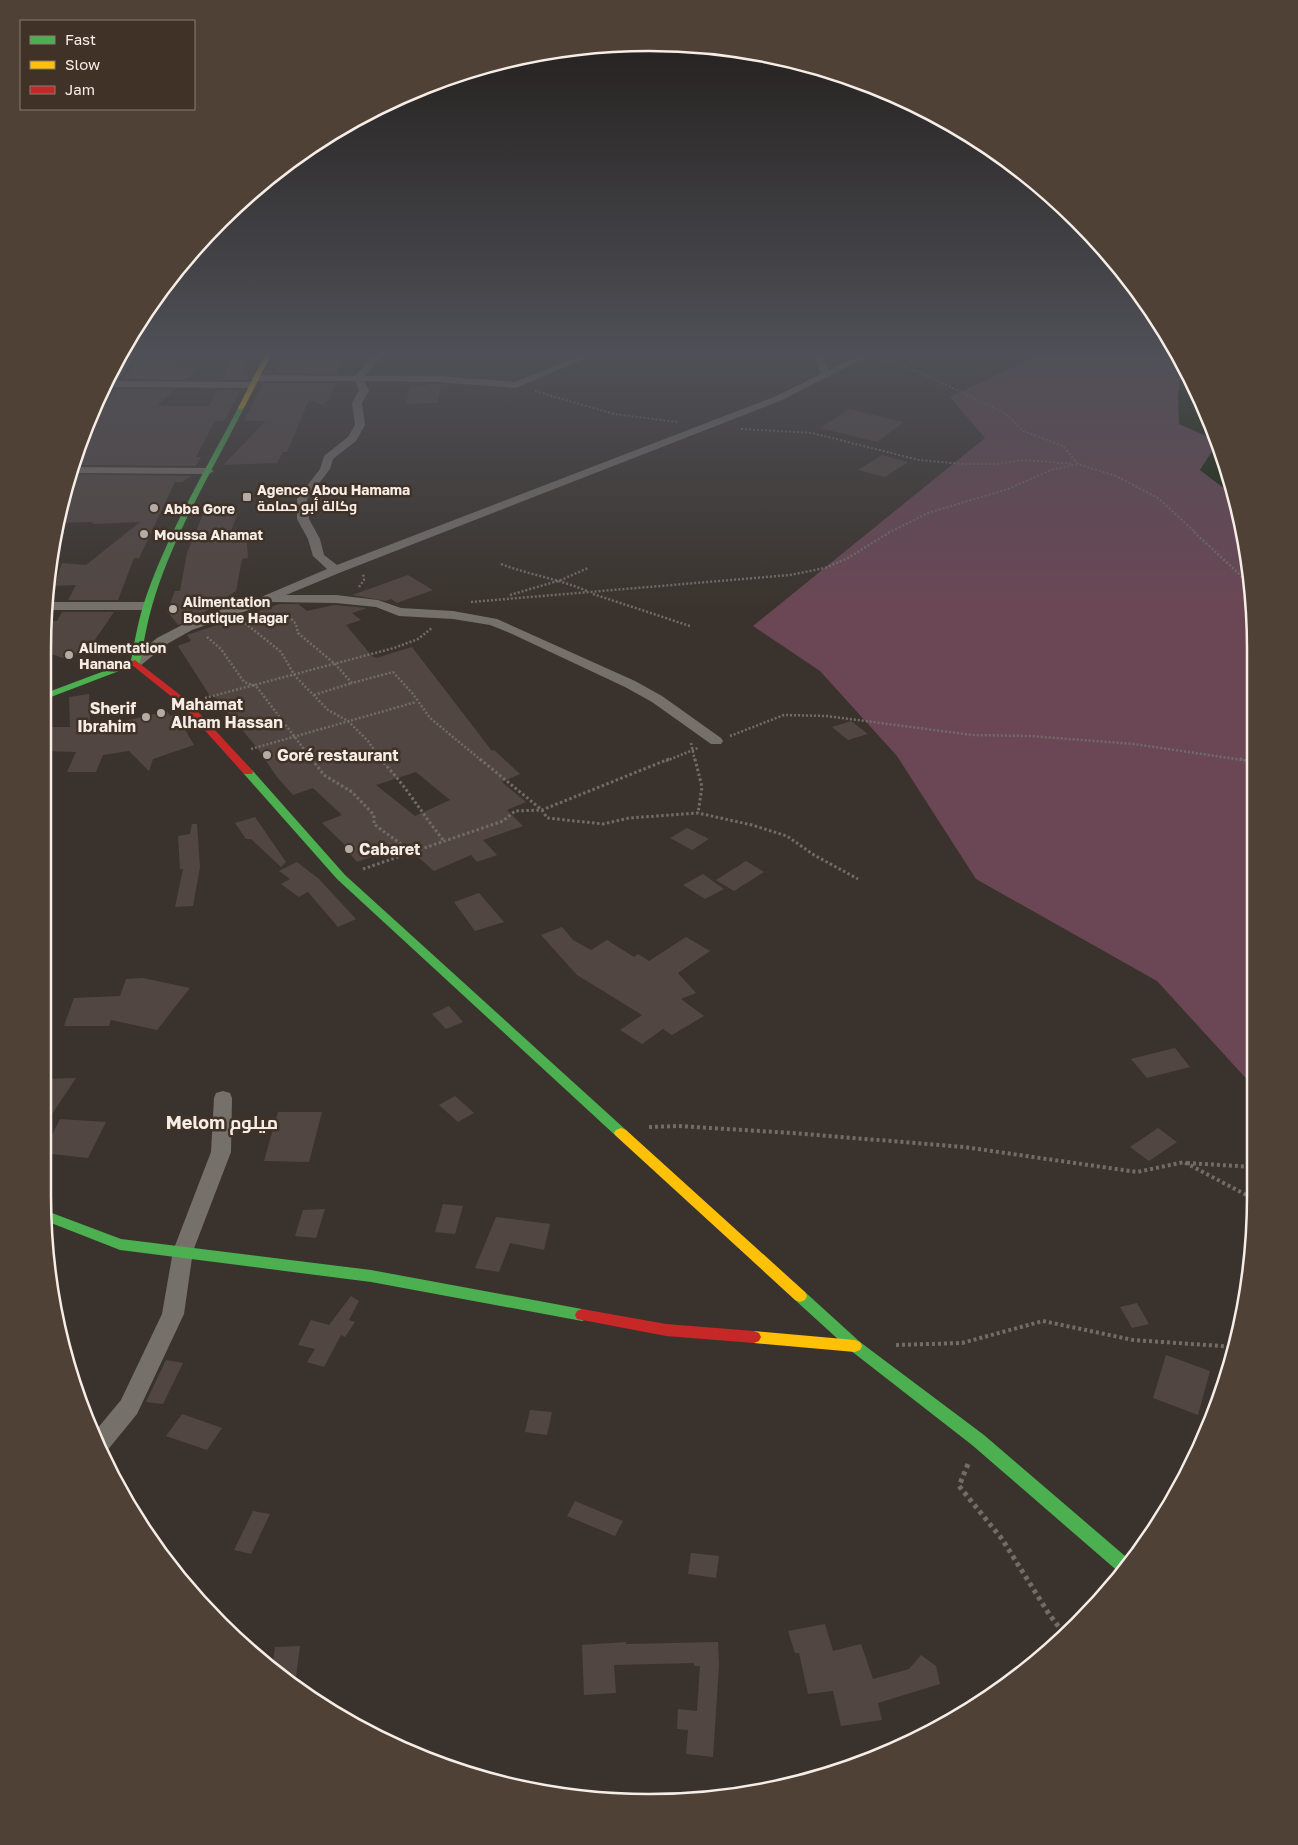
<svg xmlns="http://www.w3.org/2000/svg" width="1298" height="1845" font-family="'Golos Text',Cairo,sans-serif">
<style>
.green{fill:#6b4755}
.water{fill:#142204}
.building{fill:#524642;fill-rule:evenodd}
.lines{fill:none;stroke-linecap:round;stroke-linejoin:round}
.path-far4{stroke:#716c68;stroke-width:2;stroke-dasharray:2 2;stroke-linecap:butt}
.path-far3{stroke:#716c68;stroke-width:2.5;stroke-dasharray:2 2;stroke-linecap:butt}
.path-far2{stroke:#716c68;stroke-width:3;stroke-dasharray:2.5 2.5;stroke-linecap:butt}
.path-far1{stroke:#716c68;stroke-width:4;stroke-dasharray:3 3;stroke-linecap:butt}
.path{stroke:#716c68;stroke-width:5;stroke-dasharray:4 4;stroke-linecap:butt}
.street{fill:#76706b;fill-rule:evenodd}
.fast{fill:#4caf50;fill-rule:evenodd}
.slow{fill:#ffc107;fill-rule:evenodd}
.jam{fill:#c62828;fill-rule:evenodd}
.poi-dot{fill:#b4aca5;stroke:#403227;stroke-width:2}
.labels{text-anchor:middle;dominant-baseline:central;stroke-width:5;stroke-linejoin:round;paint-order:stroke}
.far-poi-label{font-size:14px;font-weight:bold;fill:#f6ede6;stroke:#403227;text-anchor:start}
.poi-label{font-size:16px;font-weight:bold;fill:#f6ede6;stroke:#403227;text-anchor:start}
.neighbourhood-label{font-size:18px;font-weight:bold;fill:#f6ede6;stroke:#403227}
.rim{fill:none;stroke:#f6ede6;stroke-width:2.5}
</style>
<rect width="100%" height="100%" fill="#3a332d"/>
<path class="green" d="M1046 351H1173L1182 365 1178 397 1179 424 1218 442 1200 470 1233 495 1250 570 1253 1086 1157 981 976 879 897 756 820 671 753 626 985 438 950 397Z"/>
<path class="water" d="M1182 365 1193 381 1218 440 1179 424 1178 397Z
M1218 442 1233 495 1200 470Z"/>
<path class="building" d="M237 351H248L243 375H248L246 380H222Z
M286 351H344L337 374 275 373Z
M142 353 176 355 175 368 199 367 185 380 123 379Z
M263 383H335L330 398 323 405 309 400 287 452H283L277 463 223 465 266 421H244Z
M430 384H441L438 403 406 404 410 385 425 386Z
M116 389H175L157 406H209L217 390H240L224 421H215L196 457H201L196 466 72 465 83 435Z
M849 409 904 422 877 442 820 428Z
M882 455 908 462 885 477 858 470Z
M69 474 191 476 182 482H175L139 558H134L118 600H68L76 585 54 586 62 563 86 565 140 522 92 524 93 522 56 523Z
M204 512 238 513 231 531 246 530 248 558 242 559 236 591 197 617 178 625 167 611 175 591H180L187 553Z
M408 575 433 590 397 603 391 599 386 601 352 595Z
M279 604H298L307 611 334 605 367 608 352 613 361 620 346 625 372 656 376 658 412 647 492 751 494 750 520 774 502 782 526 802 507 810 523 826 483 840 497 855 477 862 471 855 434 871 404 845 357 862 344 847 346 846 322 823 342 815 313 788 293 795 277 777 258 749 213 695 210 696 178 646 191 641 187 635ZM416 772 450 800 415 816 376 785Z
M62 612H114L92 644 66 659 42 651 45 621H57Z
M89 694 90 725 116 723 167 711 170 716 176 714 194 745 153 759 149 771 129 751 103 755 96 772H67L76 752 42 751V727H70L69 697Z
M851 721 868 734 848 740 832 727Z
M255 817 286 862 281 867 251 839H246L235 823Z
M192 824H197L200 867 193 906 175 907 183 869H180L178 836 190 834Z
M687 828 709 839 692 850 670 838Z
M746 861 764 872 734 891 716 880Z
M297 862 319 879 356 919 338 927 308 892 299 897 281 884 290 879 279 871Z
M703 874 724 889 705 899 683 885Z
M479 893 504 922 475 931 454 902Z
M562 927 573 940 591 950 607 940 634 957 638 954 649 961 686 937 710 951 678 973 696 993 681 999 704 1016 672 1035 663 1029 642 1044 620 1030 642 1015 577 975 541 935Z
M143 978 190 988 157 1030 111 1020 109 1026H64L74 998 120 996 126 979Z
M449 1006 463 1022 446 1029 432 1014Z
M1175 1048 1190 1067 1147 1078 1131 1059Z
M76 1078 42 1129 44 1079Z
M455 1096 474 1113 458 1122 439 1105Z
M278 1112H322L309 1162 264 1161Z
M60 1119 106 1122 88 1158 43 1153Z
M1158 1128 1177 1142 1149 1161 1130 1147Z
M443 1204 463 1206 455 1234 435 1232Z
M325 1209 316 1238 295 1236 303 1210Z
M496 1217 550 1224 544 1250 510 1243 499 1272 475 1268Z
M351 1296 359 1301 349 1320 355 1322 345 1337 341 1335 324 1367 307 1362 315 1349 298 1345 311 1320 329 1325Z
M1137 1303 1149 1324 1132 1328 1120 1307Z
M1166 1355 1210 1371 1198 1415 1153 1398Z
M166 1360 183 1363 163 1404 146 1402Z
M530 1410 552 1412 547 1435 525 1432Z
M182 1414 222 1428 207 1450 166 1436Z
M575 1501 623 1521 615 1536 567 1516Z
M253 1511 270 1514 251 1554 234 1550Z
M691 1553 719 1556 716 1578 688 1574Z
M825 1624 833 1651 861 1644 873 1679 909 1669 921 1655 936 1666 940 1684 878 1703 882 1720 841 1726 833 1691 808 1694 799 1653H795L788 1631Z
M626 1642V1644L718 1642 719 1665 713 1757 686 1754 688 1730 677 1729 678 1709 697 1711 700 1666H694V1663L614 1665 616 1693 584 1695 582 1645Z
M300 1646 295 1685 272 1669 275 1647Z"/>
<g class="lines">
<path class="path-far4" d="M882 359 921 373 1005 413 1023 431 1063 446 1078 464 1116 476 1158 498 1196 533
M535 391 614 414 677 422
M741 429 812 433 919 460 964 464H997L1025 460 1073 464
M888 533 928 513 1008 489 1051 470 1078 464"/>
<path class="path-far3" d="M1194 532 1250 584
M501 564C530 575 559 579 587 591
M359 587 364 580 363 573
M593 594 690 626
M510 595 561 580 588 568
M471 602 790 575 825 568 848 558 890 532
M286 613 296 624 298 633 335 664 352 683 393 672 413 694 430 718 482 761
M245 623 281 652 295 676 328 710 348 721 368 741 382 761
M207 637 221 649 244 682 256 686 313 761
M314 695 352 683
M205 698 394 648 418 639 432 628
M730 736 784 715 827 716 972 735 1030 736 1134 744 1249 761
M691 743 695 761
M251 749 416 702
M666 761 698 748"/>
<path class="path-far2" d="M312 759 324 775 352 792 374 815V824L379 828 412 852
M380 759C405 784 422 814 444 841
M480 759 542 810 547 818 603 824 629 818 698 813 752 825 787 836 814 855 858 879
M695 759 702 787 698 813
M1240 759 1251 761
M363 869 503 821 515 811 542 810 669 759"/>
<path class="path-far1" d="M649 1127 678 1126 792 1133 964 1147 1137 1172 1184 1162 1254 1199
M1187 1163 1254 1167
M896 1345 962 1343 1043 1321 1133 1340 1236 1347"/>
<path class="path" d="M968 1464 959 1486 1002 1539 1049 1614 1065 1635"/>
<path class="street" d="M130 351H139L117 381 252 382 257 385 252 388 113 387 102 401 98 402 108 379Z
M377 351H387L365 376H437L515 382 591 351H603L516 388 437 382 364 381 369 390 362 403 365 425 356 441 333 459 330 469 307 499 309 519 320 539 324 555 337 565 774 397 821 374 811 351H819L829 370 868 351H878L780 401 339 573 286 595H336L378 600 401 608 453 611 497 619 635 681 662 696 721 738 723 741 721 744H711L652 702 625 687 510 633 490 625 453 619 399 616 376 607 336 603 272 602 192 630 167 644 140 666H130L128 663 130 660 157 638 184 624 228 607 254 600 327 569 313 556 308 539 297 519V499L320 469 324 456 348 437 355 425 352 403 359 390 355 381H255L250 378 255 375 355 376Z
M71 467 209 468 214 471 209 474 71 473Z
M47 602H144L150 606 144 610H47Z
M223 1091 230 1093 232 1098 231 1152 193 1251 184 1314 137 1414 106 1452 102 1454 92 1435 121 1400 162 1314 173 1251 211 1152 214 1098 216 1093Z"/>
<path class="fast" d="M241 406 244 408C213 469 176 530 155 596 148 618 144 640 140 663L43 700V694L131 661C135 639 139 616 147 594 170 529 206 469 238 408Z
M248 769 252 770 345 875 626 1130 628 1133 626 1136H616L337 879 244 774 243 772Z
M44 1210 121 1239 371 1270 582 1309 587 1311 589 1315 587 1319 582 1321 371 1282 120 1250 46 1221Z
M800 1290 805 1292 860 1342 984 1435 1132 1562 1121 1574 972 1445 850 1350 795 1300 793 1296 795 1292Z"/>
<path class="slow" d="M267 351H273L244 408 239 409 238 408Z
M621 1128 626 1130 805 1292 807 1296 805 1300 800 1302 795 1300 616 1136 614 1133 616 1130Z
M754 1331 855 1340 860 1342 862 1346 860 1350 855 1352 754 1343 749 1341 747 1337 749 1333Z"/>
<path class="jam" d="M135 660 188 701 252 770 253 772 252 774H244L182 705 132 665V661Z
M582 1309 666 1324 754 1331 759 1333 761 1337 759 1341 754 1343 666 1336 577 1319 575 1315 577 1311Z"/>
</g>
<linearGradient id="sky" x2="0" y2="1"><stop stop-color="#201c19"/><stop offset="0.58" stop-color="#4f5057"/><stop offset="1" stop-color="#4f5057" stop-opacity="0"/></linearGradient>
<rect width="1298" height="609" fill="url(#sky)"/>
<g class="poi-dot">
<rect x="242" y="492" width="10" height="10" rx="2.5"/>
<circle cx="154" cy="508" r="5"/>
<circle cx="144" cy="534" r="5"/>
<circle cx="173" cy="609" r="5"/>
<circle cx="69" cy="655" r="5"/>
<circle cx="161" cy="713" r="5"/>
<circle cx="146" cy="717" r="5"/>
<circle cx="267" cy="755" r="5"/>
<circle cx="349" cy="849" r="5"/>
</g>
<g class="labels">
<g class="far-poi-label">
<text x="257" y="489">Agence Abou Hamama<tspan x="257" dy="16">وكالة أبو حمامة</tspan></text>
<text x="164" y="508">Abba Gore</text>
<text x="154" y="534">Moussa Ahamat</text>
<text x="183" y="601">Alimentation<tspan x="183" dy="16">Boutique Hagar</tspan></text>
<text x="79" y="647">Alimentation<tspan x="79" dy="16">Hanana</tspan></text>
</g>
<g class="poi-label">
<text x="171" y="704">Mahamat<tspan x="171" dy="18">Alham Hassan</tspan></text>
<text x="136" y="708" text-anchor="end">Sherif<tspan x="136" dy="18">Ibrahim</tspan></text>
<text x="277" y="755">Goré restaurant</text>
<text x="359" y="849">Cabaret</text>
</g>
<g class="neighbourhood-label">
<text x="222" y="1122">Melom ميلوم</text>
</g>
</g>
<path d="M0 0H1298V1845H0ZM649 51H649A598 598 0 0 1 1247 649V1196A598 598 0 0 1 649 1794H649A598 598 0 0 1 51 1196V649A598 598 0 0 1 649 51Z" fill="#4f4136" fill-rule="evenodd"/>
<path class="rim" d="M649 51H649A598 598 0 0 1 1247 649V1196A598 598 0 0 1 649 1794H649A598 598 0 0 1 51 1196V649A598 598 0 0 1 649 51Z"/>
<rect x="20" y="20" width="175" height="90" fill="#403227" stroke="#897d73"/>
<rect x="30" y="36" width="25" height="8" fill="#4caf50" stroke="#897d73"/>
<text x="65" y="45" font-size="15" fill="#f6ede6">Fast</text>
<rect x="30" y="61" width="25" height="8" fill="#ffc107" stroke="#897d73"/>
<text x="65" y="70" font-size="15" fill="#f6ede6">Slow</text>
<rect x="30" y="86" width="25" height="8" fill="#c62828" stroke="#897d73"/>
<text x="65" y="95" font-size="15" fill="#f6ede6">Jam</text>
</svg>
